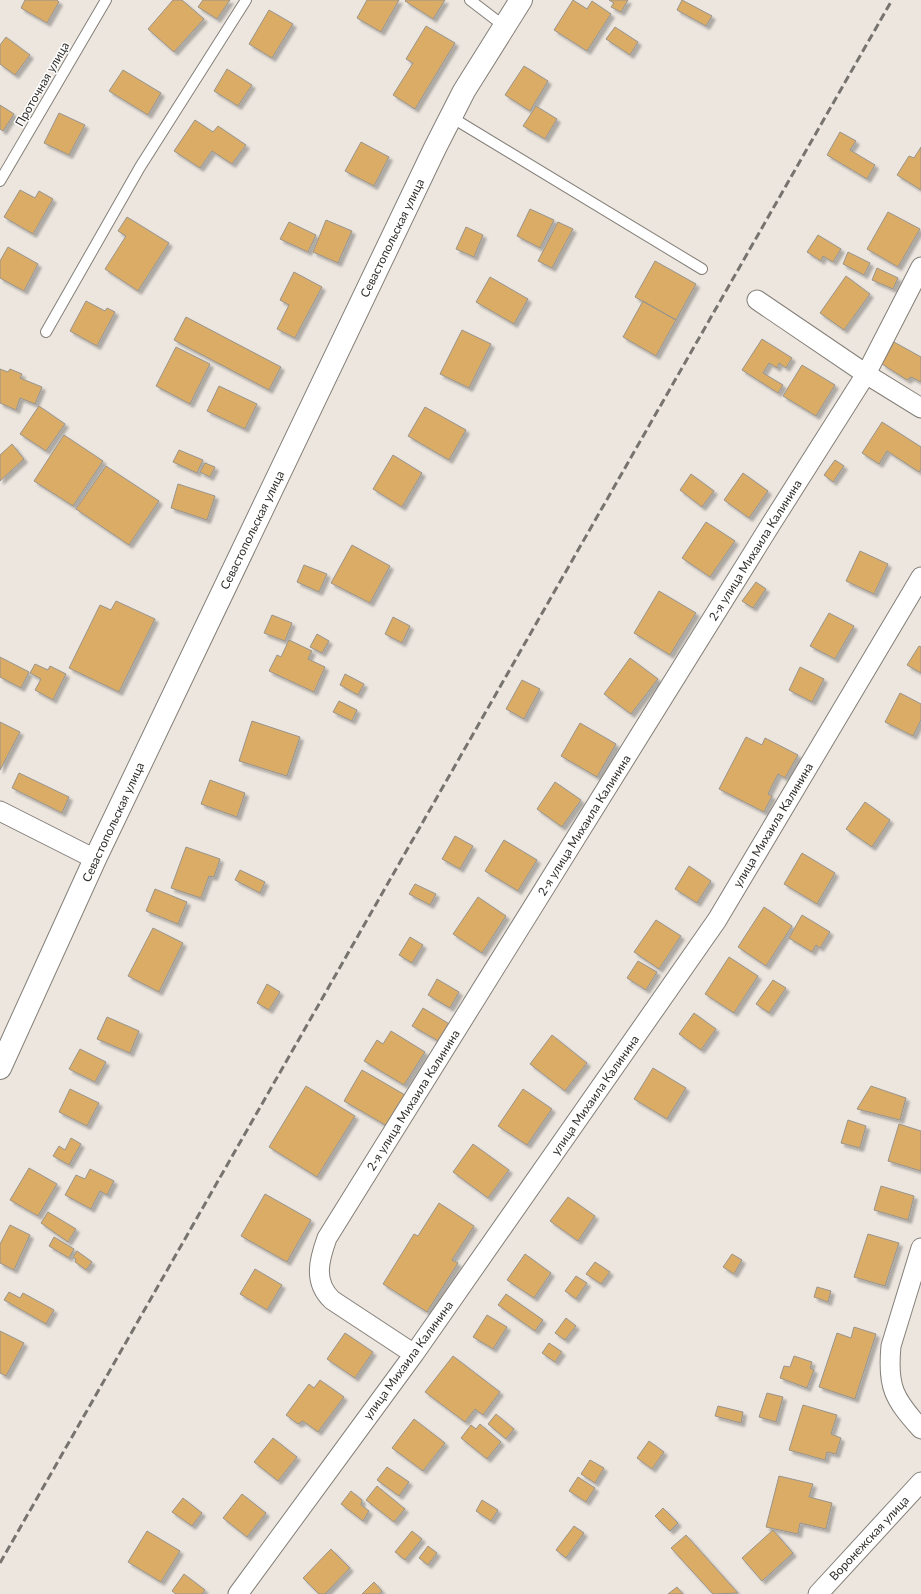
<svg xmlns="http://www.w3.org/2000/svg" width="921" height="1594" font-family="Lato,sans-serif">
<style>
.building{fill:#daac66;stroke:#99948c;filter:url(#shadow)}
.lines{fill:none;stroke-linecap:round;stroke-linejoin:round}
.service-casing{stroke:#847f78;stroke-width:12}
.minor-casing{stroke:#847f78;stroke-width:21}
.tertiary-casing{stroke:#847f78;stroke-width:24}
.service{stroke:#fff;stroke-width:10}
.minor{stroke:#fff;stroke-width:19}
.tertiary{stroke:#fff;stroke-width:22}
.rail{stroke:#77736f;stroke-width:3;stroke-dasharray:8 4;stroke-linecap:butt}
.labels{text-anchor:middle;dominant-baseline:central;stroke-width:3;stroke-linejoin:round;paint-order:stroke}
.street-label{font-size:12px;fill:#312f2c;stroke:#fff}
</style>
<defs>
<filter id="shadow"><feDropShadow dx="3.5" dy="3.5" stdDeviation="1" flood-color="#0004"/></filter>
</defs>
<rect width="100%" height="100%" fill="#ece6df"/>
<path class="building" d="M25 0H57L59 2 47 23 21 8Z
M173 0H182L204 19 174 52 148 29Z
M203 0H230L217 19 198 7Z
M367 0H399L381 32 357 18Z
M406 0H445L433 19 405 1Z
M573 0 587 9 592 1 611 14 587 51 554 30Z
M609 0H628L621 12 611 7 614 3Z
M682 0 712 16 706 26 677 10Z
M269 10 293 24 272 58 249 44Z
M426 26 455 43 415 109 393 95 413 63 406 59Z
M615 27 638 42 630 55 606 39Z
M6 37 30 55 15 75 0 64V45Z
M524 66 548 81 530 111 505 95Z
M227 69 252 85 238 106 214 91Z
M123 70 161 93 148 115 109 91Z
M0 105 14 114 3 131 0 129Z
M536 106 557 119 545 139 523 126Z
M59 113 85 125 69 155 44 143Z
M195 120 213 132 218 126 246 145 232 164 212 151 200 168 174 151Z
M840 132 856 141 850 150 875 165 867 179 827 155Z
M361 142 389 157 374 186 345 171Z
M921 147V190L897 175 909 156 914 158Z
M20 190 35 198 39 191 53 199 33 234 4 217Z
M530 209 554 220 540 248 517 236Z
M888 212 920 229 898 267 867 249Z
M127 217 169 243 138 291 105 269 126 236 118 231Z
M326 220 352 231 338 263 313 252Z
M289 222 316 235 308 252 280 239Z
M558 222 573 229 552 268 538 261Z
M466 227 483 235 474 257 456 249Z
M818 235 841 249 833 262 823 256 821 261 807 252Z
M8 247 38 264 24 291 0 278V261Z
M848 252 870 263 864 275 843 264Z
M655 261 696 284 676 320 635 297Z
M877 268 898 278 893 289 872 280Z
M294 272 322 287 295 338 277 329 289 305 280 300Z
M846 276 870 294 844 330 820 313Z
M490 277 528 299 514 324 476 302Z
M86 301 105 311 107 308 115 312 97 346 70 331Z
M643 301 676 320 656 356 623 337Z
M186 317 281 367 269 390 174 340Z
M462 330 491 344 469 388 440 374Z
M762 339 792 358 786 368 779 363 777 368 769 363 763 373 783 385 778 393 742 370Z
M894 342 921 357V382L911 377 907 380 882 364Z
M176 347 210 364 190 404 156 386Z
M802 365 835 385 816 416 783 396Z
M0 369 8 372 10 369 22 374 20 378 42 387 35 404 20 398 16 410 0 403Z
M219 386 257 404 245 429 207 411Z
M39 406 65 424 46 451 20 434Z
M425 407 466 430 449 460 408 436Z
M882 422 921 447V469L919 472 887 451 879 464 862 453Z
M64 435 103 461 73 506 34 481Z
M12 444 24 459 0 481V455Z
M179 450 203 460 197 473 173 462Z
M393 455 422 473 402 507 373 489Z
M835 460 844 466 833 482 824 475Z
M205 463 215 467 210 477 200 472Z
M106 466 159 501 129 545 76 509Z
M743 473 768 491 749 518 724 500Z
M691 474 714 491 702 507 680 490Z
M178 484 215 496 207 520 171 508Z
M706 522 735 541 710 577 682 558Z
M352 545 390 566 370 603 331 583Z
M860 551 888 564 874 594 846 581Z
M304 565 327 574 319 592 297 582Z
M756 582 766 589 753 608 742 601Z
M659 591 696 613 670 655 634 633Z
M116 601 155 619 119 692 69 668 100 605 111 610Z
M829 613 854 626 835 659 810 646Z
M272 615 292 623 285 641 264 633Z
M393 617 410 626 402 643 385 634Z
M317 634 329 641 322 653 310 647Z
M289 640 312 651 308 659 325 667 314 692 269 671 277 655 281 657Z
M919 646 921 647V673L907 665Z
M0 657 29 672 21 688 0 677Z
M630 658 658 679 631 714 604 694Z
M35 664 48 670 50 666 66 674 53 700 35 690 41 679 30 673Z
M800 667 824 679 812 702 789 690Z
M345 674 364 684 358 695 340 685Z
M522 680 540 689 524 719 506 709Z
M900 693 921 704V720L913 736 885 722Z
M339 701 357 710 352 721 333 712Z
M252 721 300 737 287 776 239 761Z
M0 722 20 732 0 770Z
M580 723 616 744 597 777 561 756Z
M746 737 762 745 765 738 798 755 785 778 778 774 768 794 772 796 764 812 719 789Z
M19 773 69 797 62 813 12 788Z
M210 780 245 793 237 817 201 804Z
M555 782 581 800 562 827 537 809Z
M865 802 890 820 872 847 846 829Z
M455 836 473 846 460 869 442 859Z
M504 840 537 860 518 891 485 871Z
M186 847 220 859 214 877 209 876 201 898 171 888Z
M802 853 835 873 817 904 784 884Z
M689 866 711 881 697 903 675 889Z
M240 870 265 882 260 893 235 880Z
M415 884 436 894 430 905 409 894Z
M155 889 187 902 178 924 146 911Z
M478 897 506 916 482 953 453 934Z
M764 907 792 926 766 966 738 947Z
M802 915 830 932 820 948 816 945 812 952 789 938Z
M656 920 681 936 659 969 634 952Z
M153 928 183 943 159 992 128 976Z
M410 937 423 945 412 963 399 955Z
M729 957 758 976 734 1013 705 994Z
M638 961 657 972 646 990 627 978Z
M437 979 459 992 450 1008 428 995Z
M773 980 786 988 769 1013 756 1004Z
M267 984 280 992 269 1010 257 1003Z
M423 1008 451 1025 440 1042 412 1026Z
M694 1013 716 1029 701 1050 679 1034Z
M107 1017 139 1031 130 1053 97 1039Z
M391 1031 425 1052 404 1085 364 1061 377 1040 383 1044Z
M552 1035 587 1063 565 1091 530 1064Z
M80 1049 106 1062 95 1082 69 1069Z
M653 1068 686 1088 667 1119 634 1099Z
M362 1070 405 1095 387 1126 344 1101Z
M306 1086 355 1116 317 1177 269 1147Z
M871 1086 906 1098 900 1120 857 1109Z
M70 1089 99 1103 87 1126 59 1112Z
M523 1089 552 1109 527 1145 498 1126Z
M848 1120 866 1126 860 1148 841 1143Z
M899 1124 921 1131V1171L888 1161Z
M71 1138 81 1144 69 1165 53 1156 59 1146 65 1150Z
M473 1144 509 1170 488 1198 453 1172Z
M29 1168 57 1184 38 1216 10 1200Z
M90 1169 114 1181 107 1195 100 1191 91 1209 65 1195 76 1175 85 1179Z
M881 1186 914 1196 908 1220 874 1210Z
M265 1194 311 1220 287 1262 241 1236Z
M568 1197 595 1216 578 1241 550 1221Z
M439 1203 474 1226 452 1260 458 1263 427 1312 383 1284 414 1234 418 1236Z
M48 1212 76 1229 68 1242 41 1223Z
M10 1225 30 1235 14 1270 0 1263V1244Z
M868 1234 899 1243 885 1286 854 1277Z
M54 1237 74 1249 69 1258 49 1246Z
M77 1251 92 1262 86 1270 75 1262 76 1259 73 1257Z
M525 1254 551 1273 534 1298 507 1280Z
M732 1254 742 1260 734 1274 723 1267Z
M595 1262 610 1272 601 1284 586 1274Z
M255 1269 282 1285 267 1310 240 1294Z
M576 1276 587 1283 576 1299 565 1291Z
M817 1287 831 1291 828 1302 814 1297Z
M9 1292 20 1298 23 1293 54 1310 46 1324 4 1300Z
M506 1294 543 1320 535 1331 498 1305Z
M487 1315 507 1327 493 1349 473 1337Z
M566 1318 576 1326 565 1340 555 1333Z
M854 1327 876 1334 855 1399 819 1387 837 1333 851 1338Z
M0 1331 24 1343 6 1376 0 1373Z
M345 1333 373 1352 355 1378 327 1359Z
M549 1343 562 1352 555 1362 542 1353Z
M453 1356 500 1392 483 1415 475 1409 465 1422 425 1392Z
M794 1356 812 1362 810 1368 814 1370 807 1388 780 1378 784 1366 790 1367Z
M320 1380 344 1397 318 1432 303 1421 298 1424 286 1415 309 1384 314 1388Z
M767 1393 783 1397 776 1422 759 1417Z
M803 1405 837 1415 831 1434 841 1438 836 1454 827 1452 825 1460 789 1450Z
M718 1406 743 1412 741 1423 715 1416Z
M496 1414 514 1429 506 1439 488 1424Z
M414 1419 445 1443 423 1471 392 1448Z
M480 1424 501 1442 487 1459 461 1438 471 1425 476 1429Z
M273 1438 297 1457 278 1481 254 1462Z
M649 1441 664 1452 652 1469 637 1458Z
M590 1460 604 1468 595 1483 581 1474Z
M387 1467 409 1482 399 1496 377 1480Z
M779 1476 813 1484 809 1497 832 1503 826 1529 800 1523 798 1534 766 1527Z
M578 1477 595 1488 586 1502 569 1491Z
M377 1486 405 1509 394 1522 366 1500Z
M351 1491 362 1500 361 1505 369 1511 363 1521 341 1504Z
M242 1494 266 1513 247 1537 223 1518Z
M183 1498 202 1513 192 1526 172 1512Z
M482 1500 498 1510 491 1521 476 1511Z
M663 1508 678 1523 670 1531 655 1516Z
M574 1526 584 1533 566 1558 556 1550Z
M773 1530 793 1553 762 1581 742 1558Z
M147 1531 180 1551 161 1582 128 1562Z
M412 1531 422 1539 405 1560 395 1552Z
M686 1535 738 1593 713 1594 671 1548Z
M428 1546 437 1553 428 1565 419 1558Z
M331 1549 350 1568 325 1594H319L303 1578Z
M184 1574 205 1590 202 1594H176L172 1591Z
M374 1582 382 1591 379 1594H362Z
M677 1587 683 1594H668Z"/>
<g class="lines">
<defs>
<path id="service" d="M470 0 504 26
M451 117 702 269
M0 181 106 0
M46 332 140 167 246 0"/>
<path id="minor" d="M757 300 866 374 921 408
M0 811 95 859
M921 1248 891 1346C887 1387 894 1399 921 1429
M414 1354 332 1300C313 1282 319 1260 327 1238L771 524 866 374 921 267
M238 1594 414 1354 717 920 921 577
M818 1594 921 1482"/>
<path id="tertiary" d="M0 1068 95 859 435 148 464 91 521 0"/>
</defs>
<use href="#service" class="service-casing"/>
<use href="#minor" class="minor-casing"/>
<use href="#tertiary" class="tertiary-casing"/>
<use href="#service" class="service"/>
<use href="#minor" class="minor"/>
<use href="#tertiary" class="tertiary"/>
<path class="rail" d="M0 1563 892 0"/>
</g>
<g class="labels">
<g class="street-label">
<text transform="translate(42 84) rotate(-60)">Проточная улица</text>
<text transform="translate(392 238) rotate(-64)">Севастопольская улица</text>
<text transform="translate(252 530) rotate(-64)">Севастопольская улица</text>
<text transform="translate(755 550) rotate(-58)">2-я улица Михаила Калинина</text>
<text transform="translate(113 822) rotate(-65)">Севастопольская улица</text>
<text transform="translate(584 825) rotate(-58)">2-я улица Михаила Калинина</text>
<text transform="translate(773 825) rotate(-59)">улица Михаила Калинина</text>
<text transform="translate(595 1095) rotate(-55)">улица Михаила Калинина</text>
<text transform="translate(413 1100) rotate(-58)">2-я улица Михаила Калинина</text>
<text transform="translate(408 1360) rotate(-54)">улица Михаила Калинина</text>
<text transform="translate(869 1538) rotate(-47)">Воронежская улица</text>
</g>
</g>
</svg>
